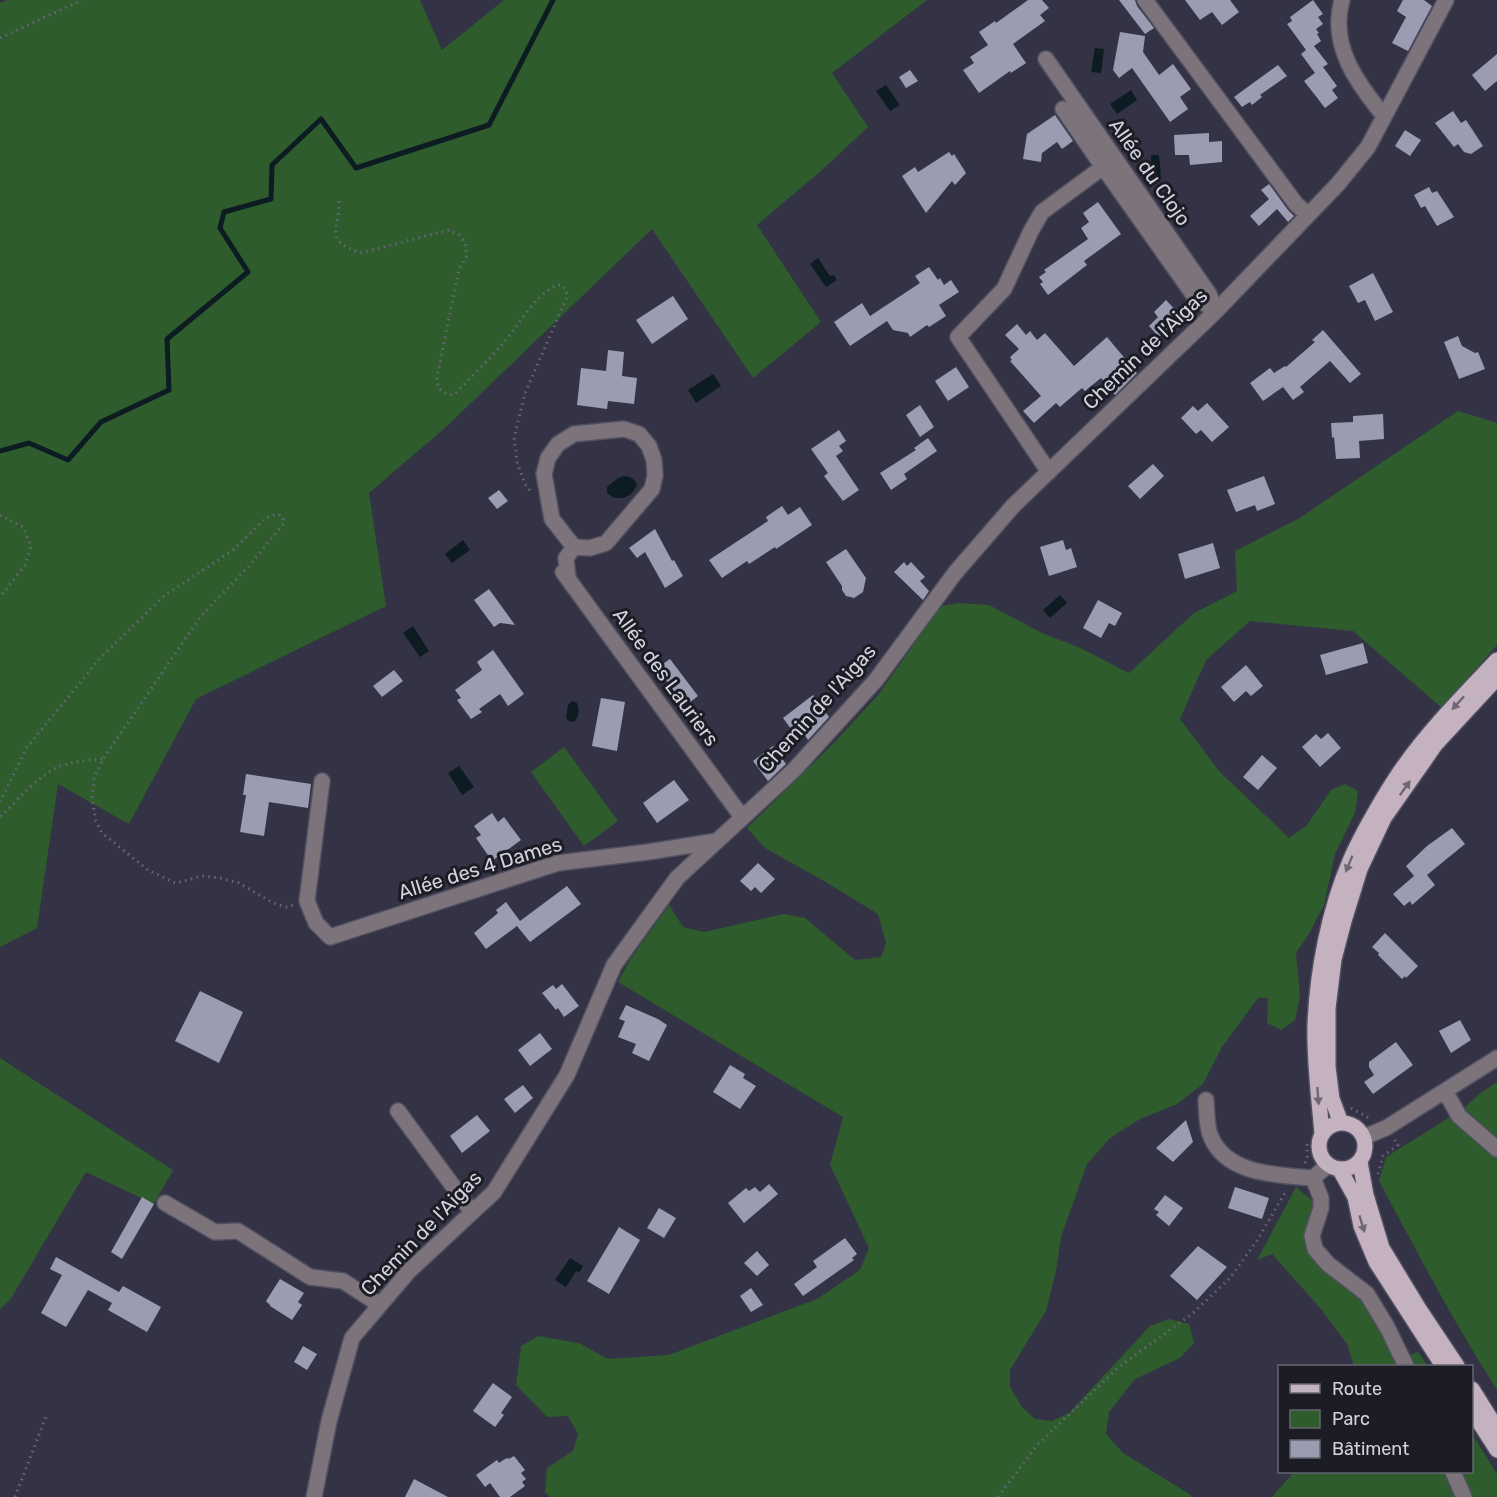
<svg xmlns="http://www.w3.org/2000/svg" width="1497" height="1497" font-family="Rubik,sans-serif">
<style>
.green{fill:#2e5c2c}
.water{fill:#0c1c22}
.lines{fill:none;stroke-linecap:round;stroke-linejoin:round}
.stream{stroke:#0c1c22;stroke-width:5}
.building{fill:#9b9bb2}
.minor-casing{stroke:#515062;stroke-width:18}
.major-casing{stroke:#515062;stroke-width:18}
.path{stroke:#676778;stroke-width:3;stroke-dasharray:1.5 4.5;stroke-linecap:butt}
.minor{stroke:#7d747b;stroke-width:15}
.major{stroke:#c5b2c0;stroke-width:15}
.oneway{fill:#706772}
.labels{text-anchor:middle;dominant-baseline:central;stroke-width:6;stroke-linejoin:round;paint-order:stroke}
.street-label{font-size:20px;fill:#d3d3e0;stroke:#1c1c25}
</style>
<rect width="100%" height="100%" fill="#343346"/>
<path class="green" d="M8 0H420L442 50 504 0H927L832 73 868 127 822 170 757 225 821 322 753 378 652 229 446 427 369 493 386 606 196 699 129 824 58 784 37 928 0 947V3Z
M1458 411 1497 423V645L1442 708 1353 631 1250 621 1206 660 1180 719 1219 771 1289 838 1307 825 1331 790 1345 784 1358 791 1355 813 1335 854 1324 905 1310 932 1296 953 1300 996 1295 1020 1281 1030 1267 1023 1268 998H1258L1222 1047 1203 1084 1177 1104 1140 1119 1110 1138 1087 1164 1061 1237 1056 1271 1046 1311 1010 1370V1387L1022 1407 1035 1419 1052 1421 1069 1413 1150 1326 1169 1319 1189 1324 1194 1343 1180 1358 1135 1379 1109 1412 1106 1434 1123 1453 1194 1497H550L545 1492 547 1468 573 1451 578 1434 568 1416 547 1417 516 1385 521 1346 538 1336 579 1343 608 1359 669 1355 817 1299 860 1270 869 1248 830 1165 843 1117 618 982 631 958 669 905 683 927 704 932 784 914 805 918 855 960 881 957 886 943 878 914 824 881 765 848 747 828 832 745 878 695 941 606 960 603 989 605 1042 633 1078 647 1129 673 1194 613 1237 591 1235 551 1298 519Z
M564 747 618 821 584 846 531 772Z
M0 1058 173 1170 154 1204 86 1172 10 1300 0 1309Z
M1497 1082V1390C1454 1323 1417 1252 1379 1181L1386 1157 1463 1109 1478 1095Z
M1296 1187 1321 1208 1315 1249 1367 1294 1402 1358 1418 1352 1428 1366H1354L1347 1344 1321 1309 1272 1254 1257 1260Z
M1472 1434 1497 1474V1497H1272L1294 1472H1472Z"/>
<path class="water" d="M1095 48 1104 49 1101 73 1091 72Z
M886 85 900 105 890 111 876 91Z
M1131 90 1137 100 1117 114 1110 104Z
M1159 155 1161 175H1151V155Z
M818 258 830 276 834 275 837 280 826 287 810 264Z
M713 374 721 386 696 403 688 390Z
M624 476C631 476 634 479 637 484 633 498 617 503 607 493V487L618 478Z
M463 540 470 550 452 563 445 554Z
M1060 595 1067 603 1050 618 1043 610Z
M413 626 429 651 420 657 403 633Z
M572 701 577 703C580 709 579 718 574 722L568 721 566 717 568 705Z
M459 766 474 787 462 795 448 773Z
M570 1258 583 1266 579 1273 576 1271 566 1287 555 1280Z"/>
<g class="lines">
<path class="stream" d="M0 451 29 443 68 460 101 422 169 390 167 339 248 272 220 228 224 212 271 199 272 165 321 119 356 168 489 125 553 0"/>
</g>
<path class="building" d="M1028 0H1042L1049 8 1040 15 1045 21 1013 44 1026 63 1011 73 1010 71 979 93 963 70 974 63 970 57 988 45 979 32 995 21 996 23Z
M1119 0H1135L1137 6 1154 28 1145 34Z
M1185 0H1230L1239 12 1222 25 1212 12 1200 20Z
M1313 0 1323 14 1318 17 1323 24 1316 29 1319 33 1317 34 1321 41 1314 46 1328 64 1323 67 1337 86 1332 90 1338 98 1325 108 1304 81 1319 70 1315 73 1301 54 1306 50 1287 24 1292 21 1290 17Z
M1403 0H1424L1432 6 1408 51 1392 43 1406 17 1397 11Z
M1120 32 1145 36 1143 52 1159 75 1173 64 1191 89 1180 97 1188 109 1170 122 1132 68 1119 78 1113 70Z
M1497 54V81L1485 91 1472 75Z
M1278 65 1287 76 1260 95 1262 97 1252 105 1250 102 1242 107 1234 97Z
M910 70 918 81 906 88 899 77Z
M1453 111 1461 123 1466 120 1483 146 1471 154 1464 152 1458 144 1454 147 1435 123Z
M1055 115 1073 141 1062 149 1057 142 1042 153 1041 162 1023 159 1027 134Z
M1405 130 1421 140 1410 156 1395 146Z
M1209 133V142L1222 141V162L1190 165 1189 155H1175L1174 135Z
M949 152 952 156 954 154 966 173 955 185 952 181 926 213 902 176 915 167 918 172Z
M1269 184 1288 210 1294 216 1288 222 1277 209 1259 226 1250 216 1269 199 1261 190Z
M1429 187 1432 193 1437 191 1454 217 1437 226 1425 206 1421 208 1414 195Z
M1098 202 1121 234 1084 261 1087 265 1048 295 1040 284 1043 282 1039 277 1046 272 1044 270 1088 239 1081 228 1089 222 1083 213Z
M929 267 938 280 940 278 944 285 951 280 959 292 939 305 946 316 929 327 927 325 910 337 908 333 893 330 887 321 850 346 834 322 862 303 870 316 920 283 915 276Z
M1373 273 1393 312 1375 321 1365 300 1358 303 1349 286Z
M673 296 688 319 652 344 636 320Z
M1166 300 1181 316 1159 337 1149 326 1158 317 1154 312Z
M1017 324 1026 335 1030 331 1037 340 1045 333 1074 366 1107 337 1137 373 1115 395 1101 378 1085 391 1082 388 1060 407 1056 403 1034 423 1023 411 1041 396 1010 361 1012 360 1010 357 1019 349 1005 335Z
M1323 330 1361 374 1350 383 1330 361 1300 387 1304 392 1293 400 1283 387 1263 401 1250 383 1270 368 1274 373 1285 366 1286 367 1315 342 1312 340Z
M1458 336 1462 346 1475 353 1478 352 1485 369 1459 379 1444 342Z
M608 350 624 352 622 376 637 378 634 404 608 401 607 409 577 405 581 368 606 371Z
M956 367 969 387 948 401 935 381Z
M1207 403 1229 427 1212 442 1201 430 1196 434 1181 418 1193 406 1198 411Z
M920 405 934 427 920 437 906 415Z
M1383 414 1384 439 1359 441 1360 458 1336 459 1334 437 1332 438 1331 423 1353 422V416Z
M839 430 846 441 839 446 843 451 836 456 859 490 843 501 824 476 828 473 811 449Z
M928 438 937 451 904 474 907 479 891 490 880 473 916 450 914 448Z
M1153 464 1164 476 1140 499 1128 486Z
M1264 476 1275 504 1257 511 1255 505 1236 512 1227 490Z
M499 490 508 501 497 509 488 498Z
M782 506 788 515 800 507 812 525 776 549 775 547 749 564 747 561 722 578 709 560 768 521 766 517Z
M655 529 672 561 674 560 683 576 665 588 645 552 637 558 629 548Z
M1063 540 1066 550 1071 548 1077 567 1049 576 1040 547Z
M1213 543 1220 568 1185 579 1178 554Z
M846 549 866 578 863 592 854 598 846 596 842 590V586L826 562Z
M904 562 907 566 911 562 925 577 920 581 929 591 923 600 894 572Z
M489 589 515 625 500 623 494 627 474 600Z
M1098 600 1122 613 1115 626 1109 623 1101 638 1083 628Z
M1363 643 1368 663 1326 675 1320 655Z
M493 650 524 694 508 706 500 694 479 709 482 712 471 719 457 700 461 698 455 690 482 670 477 662Z
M670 659 698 696 685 706 657 668Z
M1246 665 1263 686 1251 696 1246 691 1234 702 1221 687Z
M394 670 403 681 382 697 373 686Z
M813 695 829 717 808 740 800 728 794 733 783 718Z
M601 698 625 702 617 751 592 746Z
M1328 733 1341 748 1320 767 1302 747 1316 734 1321 739Z
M773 746 786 764 768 781 753 761Z
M1262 755 1277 768 1258 790 1243 777Z
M246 774 311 784 308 808 269 802 264 836 240 832 246 795H243Z
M674 780 689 800 657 823 643 803Z
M492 813 498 822 504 817 521 840 492 861 476 838 481 835 474 826Z
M1452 828 1465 844 1427 875 1435 885 1412 905 1410 901 1404 906 1393 894 1414 876 1406 866 1427 846Z
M758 863 775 879 761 893 755 887 751 891 740 881Z
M567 886 581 904 530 942 517 926 486 949 474 933 498 913 496 910 506 902 520 921Z
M1385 933 1418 966 1406 978 1405 976 1402 979 1378 955 1379 953 1372 947Z
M562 984 579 1006 564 1017 558 1008 556 1010 542 993 553 985 556 989Z
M200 991 243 1012 219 1063 175 1041Z
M626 1005 658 1019 667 1025 649 1061 632 1053 636 1044 618 1037 625 1021 619 1019Z
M1460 1020 1471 1040 1451 1053 1439 1031Z
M540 1033 552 1049 530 1066 518 1050Z
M1396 1042 1413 1065 1373 1094 1364 1082 1374 1075 1369 1067V1062Z
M730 1065 745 1074 743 1078 756 1086 740 1109 713 1092Z
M523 1085 533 1098 515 1113 504 1099Z
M477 1115 490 1131 462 1153 450 1136Z
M1186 1120 1193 1142 1173 1162 1156 1148Z
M769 1184 778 1194 744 1223 728 1203 746 1188 749 1191 755 1187 760 1192Z
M1235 1187 1269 1198 1262 1219 1228 1208Z
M1165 1195 1183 1208 1169 1226 1156 1215 1159 1212 1154 1209Z
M142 1197 154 1204 122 1259 111 1252Z
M659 1208 676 1218 664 1238 647 1228Z
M619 1227 640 1240 609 1294 587 1281Z
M845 1238 857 1254 852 1258 854 1260 803 1296 794 1284 817 1267 813 1261Z
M1198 1246 1227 1267 1197 1300 1170 1276Z
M757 1251 769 1265 757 1276 744 1263Z
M56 1257 119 1292 123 1286 161 1307 147 1332 108 1310 112 1303 88 1290 66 1327 41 1313 62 1275 50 1269Z
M280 1279 304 1293 298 1302 302 1305 292 1320 270 1306V1305L266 1301Z
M751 1288 763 1305 751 1312 740 1296Z
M303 1346 317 1354 307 1370 294 1362Z
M493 1383 512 1397 501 1413 504 1415 495 1427 473 1411Z
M514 1456 525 1470 521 1473 526 1479 522 1482 525 1486 510 1497H500L490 1483 485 1487 476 1475 497 1460 499 1463 505 1459 508 1458 509 1459Z
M414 1479 448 1497H405Z"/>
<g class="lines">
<defs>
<path id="minor" d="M1145 0 1296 204 1308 215
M1342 0C1329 45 1357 83 1384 116
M1046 59 1209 294 1216 311
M1063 109 1103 167
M1049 472 958 337 1004 289 1031 231 1042 212 1103 167 1195 297 1216 311
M563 572 742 817
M568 578 566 558 574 547 590 548 606 543 652 489 655 476 654 460 649 446 639 434 624 429 574 434 558 444 548 458 544 474 552 519 574 547
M322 781 307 901 316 923 330 937 558 863 648 852 717 841
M1445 1091 1459 1116 1497 1149
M1206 1100C1207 1111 1206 1127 1211 1137 1227 1175 1278 1175 1313 1178L1328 1165
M398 1111 472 1212
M1364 1137 1386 1128 1497 1058
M1313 1178 1321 1198V1208L1312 1236 1315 1249 1328 1264 1367 1294 1387 1327 1406 1366
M165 1203 215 1232 238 1231 310 1277 343 1281 380 1305
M1453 1472 1464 1497
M314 1497 329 1421 352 1338 409 1271 494 1192 567 1075 614 965 677 878 794 770 876 680 955 573 1013 506 1216 311 1338 184 1368 147 1446 0"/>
<path id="major" d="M1319 1146a23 23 0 1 1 46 0a23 23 0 1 1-46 0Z
M1341 1123 1332 1099 1328 1067V1008L1334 959 1344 921 1360 869 1384 818 1424 761 1435 745 1497 678
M1322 1134C1319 1098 1314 1061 1315 1025 1317 972 1329 909 1350 861 1354 851 1359 842 1364 832 1376 810 1389 787 1404 766 1431 728 1465 694 1497 660
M1360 1162 1366 1195 1382 1248 1419 1309 1457 1366
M1340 1170 1355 1197 1361 1226 1376 1262 1443 1366
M1472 1389 1497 1429
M1472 1411 1497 1450"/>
</defs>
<use href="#minor" class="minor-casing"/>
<use href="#major" class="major-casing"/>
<path class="path" d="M0 38 82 0
M339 201C340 231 322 239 360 253L449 230 459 235 465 243 467 256 459 269 437 377C437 387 440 391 449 395L455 394C471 377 489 360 504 342 518 327 539 288 560 285L566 289 567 297 525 393 514 438 517 462 525 484 531 492
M0 515 23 527 31 546 25 565 0 597
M0 802 27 747 102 656 164 596 233 550 267 517 278 514 283 518 284 523 249 566 201 616 103 759 94 778 92 799 96 821 102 833 148 870 175 883 188 880 202 876 220 878 239 883 273 903 287 907 294 905
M0 816C10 809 18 798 27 790 55 763 67 762 103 759
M1351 1108 1369 1118
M1305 1163C1310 1156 1305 1149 1308 1141
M1378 1174 1383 1156 1398 1145 1394 1139
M15 1497 47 1414
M998 1497 1037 1445 1120 1366 1192 1314 1230 1278 1258 1239 1286 1191"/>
<use href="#minor" class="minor"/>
<use href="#major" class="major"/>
</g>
<defs><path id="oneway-solid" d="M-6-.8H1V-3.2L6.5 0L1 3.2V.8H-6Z" transform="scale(1.5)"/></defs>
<g class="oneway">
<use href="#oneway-solid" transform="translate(1458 703) rotate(132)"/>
<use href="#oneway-solid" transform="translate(1405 788) rotate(-55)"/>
<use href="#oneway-solid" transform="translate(1349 864) rotate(112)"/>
<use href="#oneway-solid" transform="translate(1318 1096) rotate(86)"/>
<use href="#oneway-solid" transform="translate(1362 1224) rotate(73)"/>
</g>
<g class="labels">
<g class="street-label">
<text transform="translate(1150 172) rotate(55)">Allée du Clojo</text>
<text transform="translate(1145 349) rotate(-44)">Chemin de l'Aigas</text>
<text transform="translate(666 677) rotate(54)">Allée des Lauriers</text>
<text transform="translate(817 708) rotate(-48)">Chemin de l'Aigas</text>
<text transform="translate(480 868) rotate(-17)">Allée des 4 Dames</text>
<text transform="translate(421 1233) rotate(-46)">Chemin de l'Aigas</text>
</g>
</g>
<rect x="1278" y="1365" width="195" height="108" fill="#1c1c25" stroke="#656570" stroke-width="1.5"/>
<rect x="1290" y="1384" width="30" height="9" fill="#c5b2c0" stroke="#656570" stroke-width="1.5"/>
<text x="1332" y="1395" font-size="18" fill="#d3d3e0">Route</text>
<rect x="1290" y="1410" width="30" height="18" fill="#2e5c2c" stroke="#656570" stroke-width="1.5"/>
<text x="1332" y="1425" font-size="18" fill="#d3d3e0">Parc</text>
<rect x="1290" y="1440" width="30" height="18" fill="#9b9bb2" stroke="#656570" stroke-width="1.5"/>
<text x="1332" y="1455" font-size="18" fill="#d3d3e0">Bâtiment</text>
</svg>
